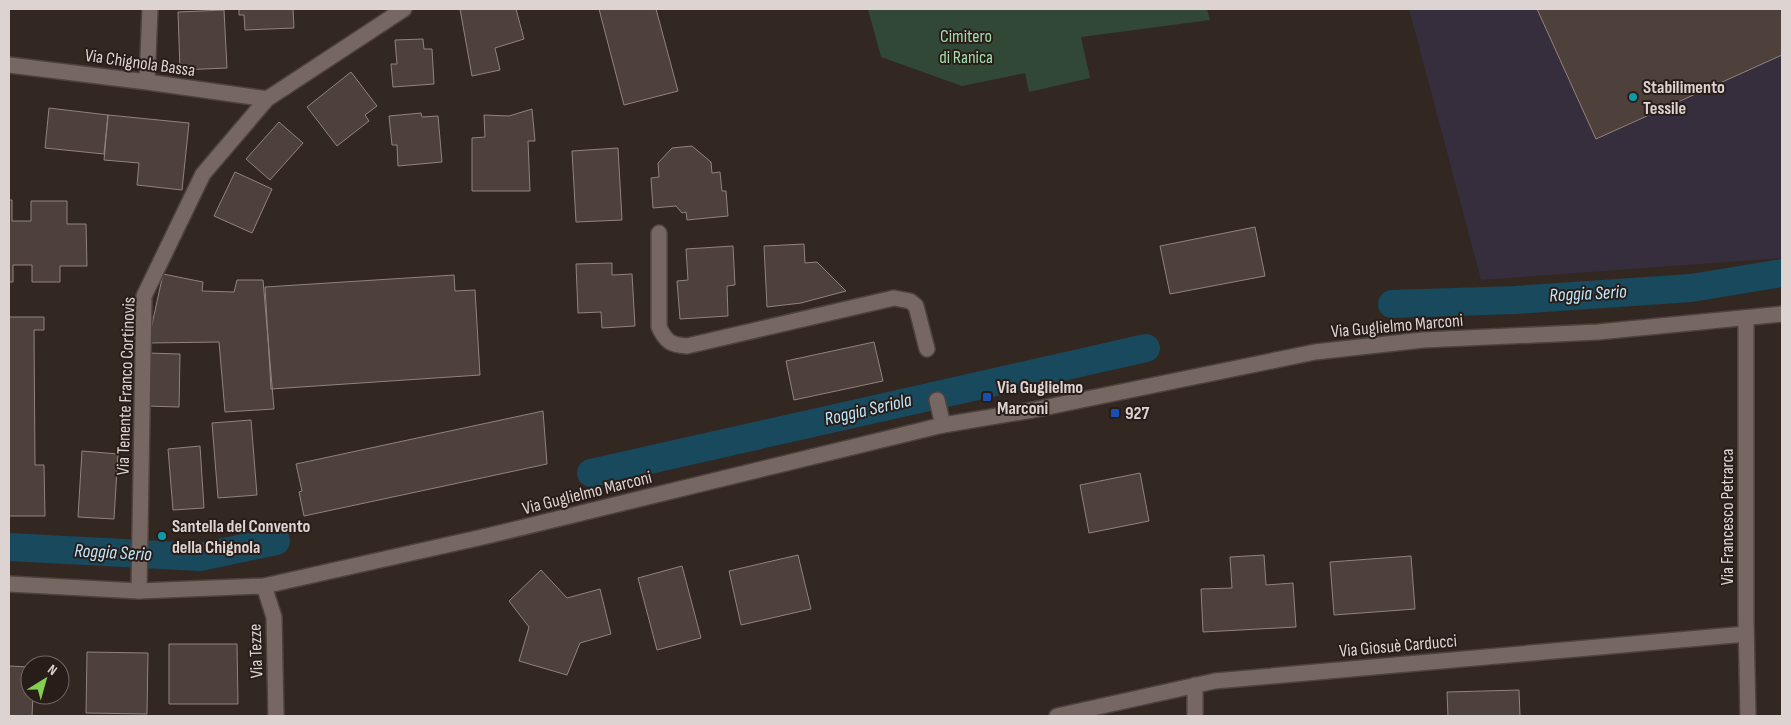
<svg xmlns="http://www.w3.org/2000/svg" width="1791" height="725" font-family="'Sofia Sans Condensed',sans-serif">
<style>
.industrial{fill:#362d3d}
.green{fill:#324836}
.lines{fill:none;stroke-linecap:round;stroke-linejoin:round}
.canal{stroke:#18495d;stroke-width:28}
.building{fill:#4e413c;stroke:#92827d}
.minor-casing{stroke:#4d423e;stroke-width:18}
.tertiary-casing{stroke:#4d423e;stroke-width:18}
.minor{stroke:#766762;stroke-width:15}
.tertiary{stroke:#766762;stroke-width:15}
.culture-dot{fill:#0f9aa8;stroke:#291d19;stroke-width:2}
.transit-dot{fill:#1a4fb4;stroke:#291d19;stroke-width:2}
.labels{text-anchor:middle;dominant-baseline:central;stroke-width:4;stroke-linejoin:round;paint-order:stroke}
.park-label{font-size:18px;fill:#a1dead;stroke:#291d19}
.street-label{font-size:18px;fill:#ddd4d1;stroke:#291d19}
.poi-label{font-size:18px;font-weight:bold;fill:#ddd4d1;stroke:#291d19;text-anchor:start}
.water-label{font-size:19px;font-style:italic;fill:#bae7fc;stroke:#291d19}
</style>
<rect width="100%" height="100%" fill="#332722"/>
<path class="industrial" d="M1409 9H1782V258L1481 280Z"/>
<path class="green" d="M868 9H1207L1210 20 1081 37 1090 78 1029 92 1025 73 962 86 881 57Z"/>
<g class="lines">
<path class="canal" d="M1392 304 1515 300 1691 288 1782 273
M591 473 1146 348
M9 547 200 557 276 541"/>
</g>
<path class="building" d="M239 9H293L294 28 245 30 244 15H239Z
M460 9H516L524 39 495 48 500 70 472 76Z
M599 9H656L678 91 624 105Z
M1537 9H1782V55L1596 139Z
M224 10 227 68 180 70 178 12Z
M423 39 424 49H432L434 84 393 87 391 64H397L395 40Z
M351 72 377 106 365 115 369 121 337 146 307 107Z
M49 108 108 115 104 154 45 148Z
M532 109 535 141H528L530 191H472V138L485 137 484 115 509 116Z
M421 113 422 117 438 116 442 162 398 166 397 145H392L389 116Z
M108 115 189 123 182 190 137 185 139 163 104 160Z
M279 122 303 143 270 180 246 159Z
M692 146 711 162 712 173 720 172 722 191H726L728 216 687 220 686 212 682 213 676 206 653 208 651 178 659 177 658 163 672 148Z
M618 148 622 220 576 222 572 151Z
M235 172 272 189 252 233 214 216Z
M9 200H12V221H31V201H67V224H86L87 266H60V282H32V265H13V282H9Z
M1255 227 1265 276 1170 294 1160 246Z
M804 244 805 263 817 262 846 291 801 303 767 307 764 246Z
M733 246 735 285 727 286 728 316 680 319 677 281 688 280 686 249Z
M612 263V275L632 274 635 326 602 328 601 312 578 313 576 264Z
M163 274 203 282 202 291 234 292 237 280H263L274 409 225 412 219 342 148 343Z
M454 275 455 291 475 290 480 375 271 389 265 287Z
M9 317H44V330H34L35 465H44L45 516H9Z
M874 342 883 381 794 400 786 361Z
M147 353 180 354 179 407 146 406Z
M543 411 547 464 304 516 299 492 302 491 296 464Z
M251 420 257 495 218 498 212 423Z
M200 446 204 508 173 510 168 449Z
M82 451 118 454 114 519 78 517Z
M1140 473 1149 521 1089 533 1080 485Z
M798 555 811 609 741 625 729 571Z
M1264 555 1266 585 1293 583 1296 627 1203 632 1201 589 1232 588 1230 557Z
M1411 556 1415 609 1334 615 1330 562Z
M682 566 701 638 657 650 638 578Z
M541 570 567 598 600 589 611 634 580 643 567 675 519 661 529 627 509 601Z
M169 644H237L238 704H169Z
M87 652 148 653 147 714 86 713Z
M9 666 30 667V695H33L32 716H9Z
M1519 690 1520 716H1448L1447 692Z"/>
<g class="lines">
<defs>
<path id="minor" d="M9 65 147 82 267 99
M147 82 150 9
M659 233V327C666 342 671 345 687 346L894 298 910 301 916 306 927 349
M1746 319V620L1748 716
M937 400 943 425
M264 586 274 617 276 716
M139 591 144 296 203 174 267 99 404 9
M1057 716 1215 681 1746 634
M1195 716V685"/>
<path id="tertiary" d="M9 584 139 591 264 586 487 536 943 425 1033 410 1315 352 1423 340 1598 332 1782 314"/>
</defs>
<use href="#minor" class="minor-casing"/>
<use href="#tertiary" class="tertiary-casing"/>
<use href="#minor" class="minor"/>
<use href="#tertiary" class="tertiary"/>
</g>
<g class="culture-dot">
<circle cx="1633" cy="97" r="5"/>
<circle cx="162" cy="536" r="5"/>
</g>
<g class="transit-dot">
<rect x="982" y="392" width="10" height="10" rx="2.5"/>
<rect x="1110" y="408" width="10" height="10" rx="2.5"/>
</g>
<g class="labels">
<g class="park-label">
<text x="966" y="36">Cimitero<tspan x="966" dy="21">di Ranica</tspan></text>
</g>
<g class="street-label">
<text transform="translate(140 63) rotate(8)">Via Chignola Bassa</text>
<text transform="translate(1397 326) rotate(-5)">Via Guglielmo Marconi</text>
<text transform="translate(126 386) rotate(-88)">Via Tenente Franco Cortinovis</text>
<text transform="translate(587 493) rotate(-14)">Via Guglielmo Marconi</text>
<text transform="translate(1727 517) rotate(-90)">Via Francesco Petrarca</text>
<text transform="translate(1398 646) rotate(-5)">Via Giosuè Carducci</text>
<text transform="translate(256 651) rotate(-92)">Via Tezze</text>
</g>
<g class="poi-label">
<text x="1643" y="87">Stabilimento<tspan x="1643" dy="21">Tessile</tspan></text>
<text x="997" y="387">Via Guglielmo<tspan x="997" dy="21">Marconi</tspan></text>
<text x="1125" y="413">927</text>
<text x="172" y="526">Santella del Convento<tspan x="172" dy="21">della Chignola</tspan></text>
</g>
<g class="water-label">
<text transform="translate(1588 294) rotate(-3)">Roggia Serio</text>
<text transform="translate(868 410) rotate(-13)">Roggia Seriola</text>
<text transform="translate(113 553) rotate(3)">Roggia Serio</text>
</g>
</g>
<rect width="1791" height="725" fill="none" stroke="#ddd4d1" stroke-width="20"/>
<g transform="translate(45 680) rotate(37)"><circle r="24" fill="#291d19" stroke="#716663"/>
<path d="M0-4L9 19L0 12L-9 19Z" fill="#82d04f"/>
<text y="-8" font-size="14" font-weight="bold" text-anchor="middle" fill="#ddd4d1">N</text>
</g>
</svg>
